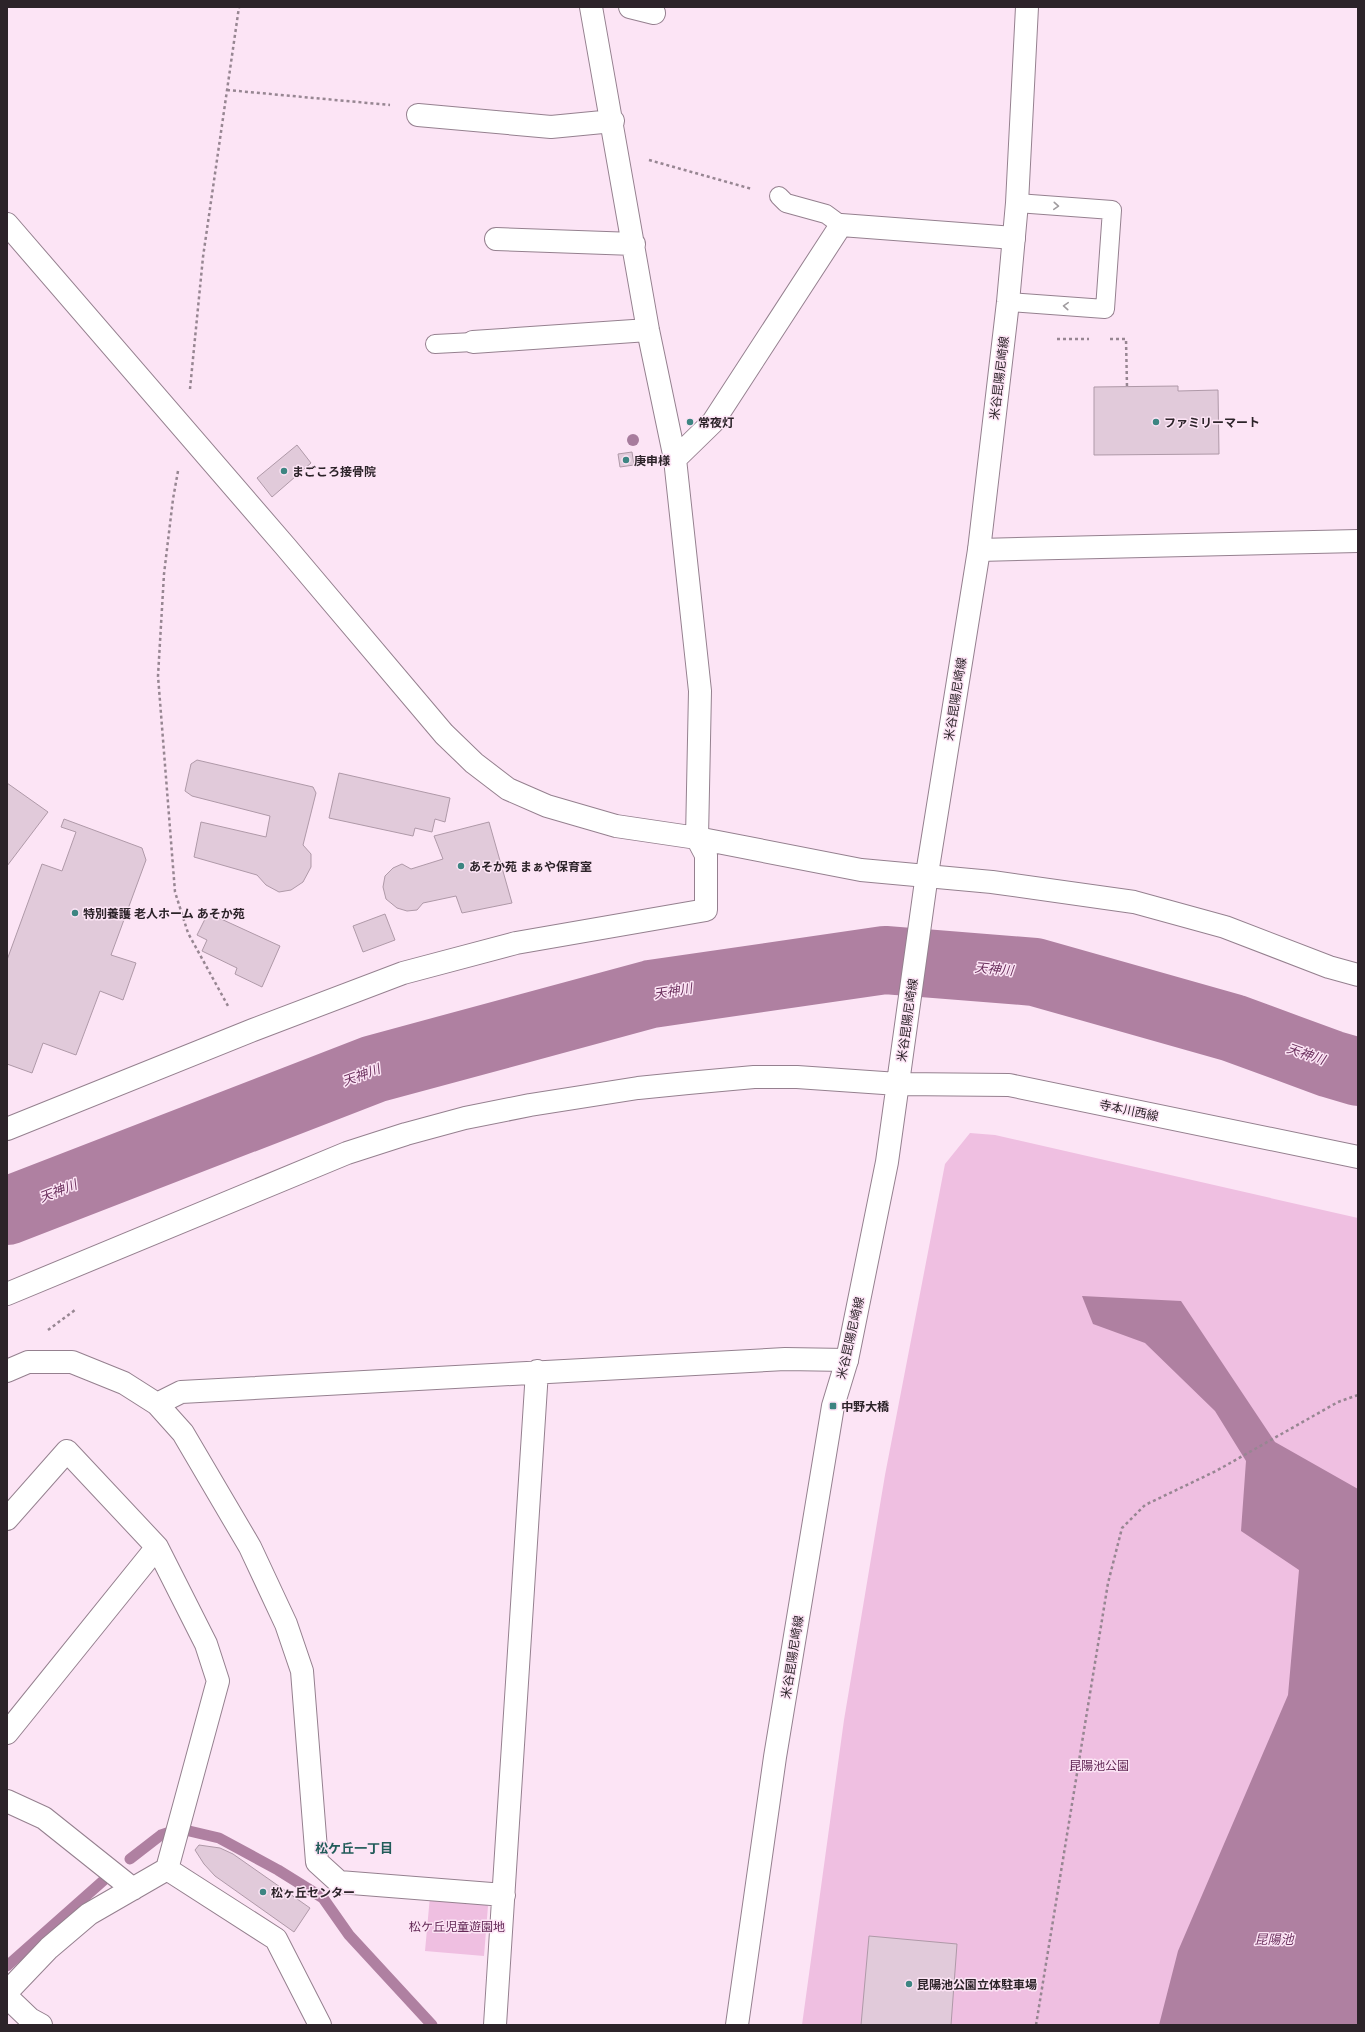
<svg xmlns="http://www.w3.org/2000/svg" width="1365" height="2032" font-family="'PT Sans','Noto Sans JP',sans-serif">
<style>
.green{fill:#efbfe1}
.water{fill:#af80a1}
.lines{fill:none;stroke-linecap:round;stroke-linejoin:round}
.stream{stroke:#af80a1;stroke-width:11}
.river{stroke:#af80a1;stroke-width:68}
.building{fill:#e1cada;stroke:#af99a8}
.lane-casing{stroke:#95808f;stroke-width:20}
.street-casing{stroke:#95808f;stroke-width:24}
.secondary-casing{stroke:#95808f;stroke-width:24}
.path{stroke:#978692;stroke-width:2.5;stroke-dasharray:3 3;stroke-linecap:butt}
.lane{stroke:#fff;stroke-width:18}
.street{stroke:#fff;stroke-width:22}
.secondary{stroke:#fff;stroke-width:22}
.tree{fill:#a77c9d}
.oneway{stroke:#a09c9f}
.poi-dot{fill:#3d8582;stroke:#fce4f5;stroke-width:1.5}
.labels{text-anchor:middle;dominant-baseline:central;stroke-width:3;stroke-linejoin:round;paint-order:stroke}
.street-label{font-size:12px;fill:#2c2329;stroke:#fce4f5}
.poi-label{font-size:12px;font-weight:bold;fill:#2c2329;stroke:#fce4f5;text-anchor:start}
.park-label{font-size:12px;fill:#622755;stroke:#fce4f5}
.water-label{font-size:13px;font-style:italic;fill:#6d325f;stroke:#fce4f5}
.neighbourhood-label{font-size:13px;font-weight:bold;fill:#215b59;stroke:#fce4f5}
</style>
<rect width="100%" height="100%" fill="#fce4f5"/>
<path class="green" d="M970 1133 995 1135 1358 1218V2025H802L844 1720 885 1475 945 1164Z
M430 1896 481 1900 488 1906 484 1956 425 1951Z"/>
<path class="water" d="M1082 1296 1181 1301 1275 1442 1358 1489V2025H1159L1178 1951 1288 1695 1299 1570 1241 1531 1246 1461 1215 1411 1145 1343 1093 1324Z"/>
<g class="lines">
<path class="stream" d="M130 1859 161 1835 170 1832 185 1830 219 1838 278 1870 323 1898 349 1935 432 2025
M7 1966 104 1880"/>
<path class="river" d="M7 1211 374 1069 651 994 885 960 1035 972 1233 1028 1331 1064 1358 1072"/>
</g>
<path class="building" d="M1178 386V391L1218 390 1219 454 1094 455V387Z
M297 445 311 463 272 497 257 478Z
M632 452 634 465 620 467 618 454Z
M197 760 313 787 316 793 303 845 311 854V867L303 882 291 890 279 892 266 885 257 875 194 857 201 822 266 837 270 816 192 796 185 791 191 764Z
M339 773 450 798 445 822 435 819 432 832 415 828 413 836 329 818Z
M7 783 48 812 7 866Z
M64 819 142 848 146 860 111 955 136 963 123 1000 100 991 76 1055 43 1043 32 1073 7 1064V960L42 864 62 871 76 832 61 827Z
M489 822 512 903 462 913 456 896 423 903 417 910 407 911 397 908 386 899 383 887 385 876 393 868 402 864 411 869 443 859 434 836Z
M208 913 280 946 262 987 235 974 237 968 202 951 207 940 197 935Z
M385 914 395 940 363 952 353 926Z
M199 1845 220 1848 233 1854 310 1908 294 1932 215 1876 204 1864 195 1850Z
M869 1936 957 1944 951 2025H861Z"/>
<g class="lines">
<defs>
<path id="lane" d="M779 196 786 203 826 214 841 225
M1008 302 1105 309 1112 210 1017 203
M435 344 473 342"/>
<path id="street" d="M630 7 654 13
M418 115 551 127 613 121
M7 224 285 546 444 734 474 763 508 789 547 806 616 826 697 838 861 870 992 882 1134 902 1225 927 1329 967 1358 975
M496 239 634 244
M473 342 648 330
M675 459 713 422 841 225 1014 238
M979 550 1358 541
M7 1129 253 1030 403 973 516 943 706 910V855L697 838 700 691 675 459 648 330 591 7
M7 1371 28 1362H72L124 1383 157 1404 183 1433 250 1547 286 1624 302 1671 317 1862 339 1882 504 1895
M157 1404 181 1392 785 1359 847 1360
M7 1519 67 1451 157 1547 206 1644 218 1681 167 1869 89 1914 49 1948 7 1992
M7 1733 157 1547
M7 1801 44 1818 133 1889
M167 1869 276 1939 320 2025
M7 1997 30 2019 41 2025
M495 2025 537 1371"/>
<path id="secondary" d="M7 1294 347 1153 406 1134 465 1118 530 1105 638 1088 688 1083 754 1077H797L898 1084 1009 1085 1358 1157
M737 2025 775 1757 833 1406 847 1360 887 1162 927 874 979 550 1008 302 1017 203 1027 7"/>
</defs>
<use href="#lane" class="lane-casing"/>
<use href="#street" class="street-casing"/>
<use href="#secondary" class="secondary-casing"/>
<path class="path" d="M227 90 390 105
M649 160 752 189
M1057 339H1089
M1110 339H1126L1127 387
M190 389 203 257 239 7
M178 471 173 499 164 574 158 676 175 892 188 933 228 1006
M48 1330 75 1310
M1036 2025 1108 1583 1122 1528 1145 1505 1216 1471 1338 1402 1358 1395"/>
<use href="#lane" class="lane"/>
<use href="#street" class="street"/>
<use href="#secondary" class="secondary"/>
</g>
<circle class="tree" cx="633" cy="440" r="6"/>
<defs><path id="oneway-chevron" d="M-2-3.5L2.5 0L-2 3.5" fill="none" stroke-width="1.6" stroke-linecap="round" stroke-linejoin="round"/></defs>
<g class="oneway">
<use href="#oneway-chevron" transform="translate(1056 206) rotate(4)"/>
<use href="#oneway-chevron" transform="translate(1066 306) rotate(-176)"/>
</g>
<g class="poi-dot">
<circle cx="690" cy="422" r="4"/>
<circle cx="1156" cy="422" r="4"/>
<circle cx="626" cy="460" r="4"/>
<circle cx="284" cy="471" r="4"/>
<circle cx="461" cy="866" r="4"/>
<circle cx="75" cy="913" r="4"/>
<rect x="829" y="1402" width="8" height="8" rx="2"/>
<circle cx="263" cy="1892" r="4"/>
<circle cx="909" cy="1984" r="4"/>
</g>
<g class="labels">
<g class="street-label">
<text transform="translate(999 378) rotate(-83)">米谷昆陽尼崎線</text>
<text transform="translate(955 699) rotate(-81)">米谷昆陽尼崎線</text>
<text transform="translate(907 1020) rotate(-82)">米谷昆陽尼崎線</text>
<text transform="translate(1129 1110) rotate(12)">寺本川西線</text>
<text transform="translate(850 1338) rotate(-77)">米谷昆陽尼崎線</text>
<text transform="translate(792 1657) rotate(-81)">米谷昆陽尼崎線</text>
</g>
<g class="poi-label">
<text x="698" y="422">常夜灯</text>
<text x="1164" y="422">ファミリーマート</text>
<text x="634" y="460">庚申様</text>
<text x="292" y="471">まごころ接骨院</text>
<text x="469" y="866">あそか苑 まぁや保育室</text>
<text x="83" y="913">特別養護 老人ホーム あそか苑</text>
<text x="841" y="1406">中野大橋</text>
<text x="271" y="1892">松ヶ丘センター</text>
<text x="917" y="1984">昆陽池公園立体駐車場</text>
</g>
<g class="park-label">
<text x="1099" y="1765">昆陽池公園</text>
<text x="457" y="1926">松ケ丘児童遊園地</text>
</g>
<g class="water-label">
<text transform="translate(994 969) rotate(5)">天神川</text>
<text transform="translate(673 991) rotate(-9)">天神川</text>
<text transform="translate(1306 1054) rotate(19)">天神川</text>
<text transform="translate(361 1075) rotate(-20)">天神川</text>
<text transform="translate(58 1191) rotate(-21)">天神川</text>
<text x="1274" y="1939">昆陽池</text>
</g>
<g class="neighbourhood-label">
<text x="354" y="1848">松ケ丘一丁目</text>
</g>
</g>
<rect width="1365" height="2032" fill="none" stroke="#2c2329" stroke-width="16"/>
</svg>
